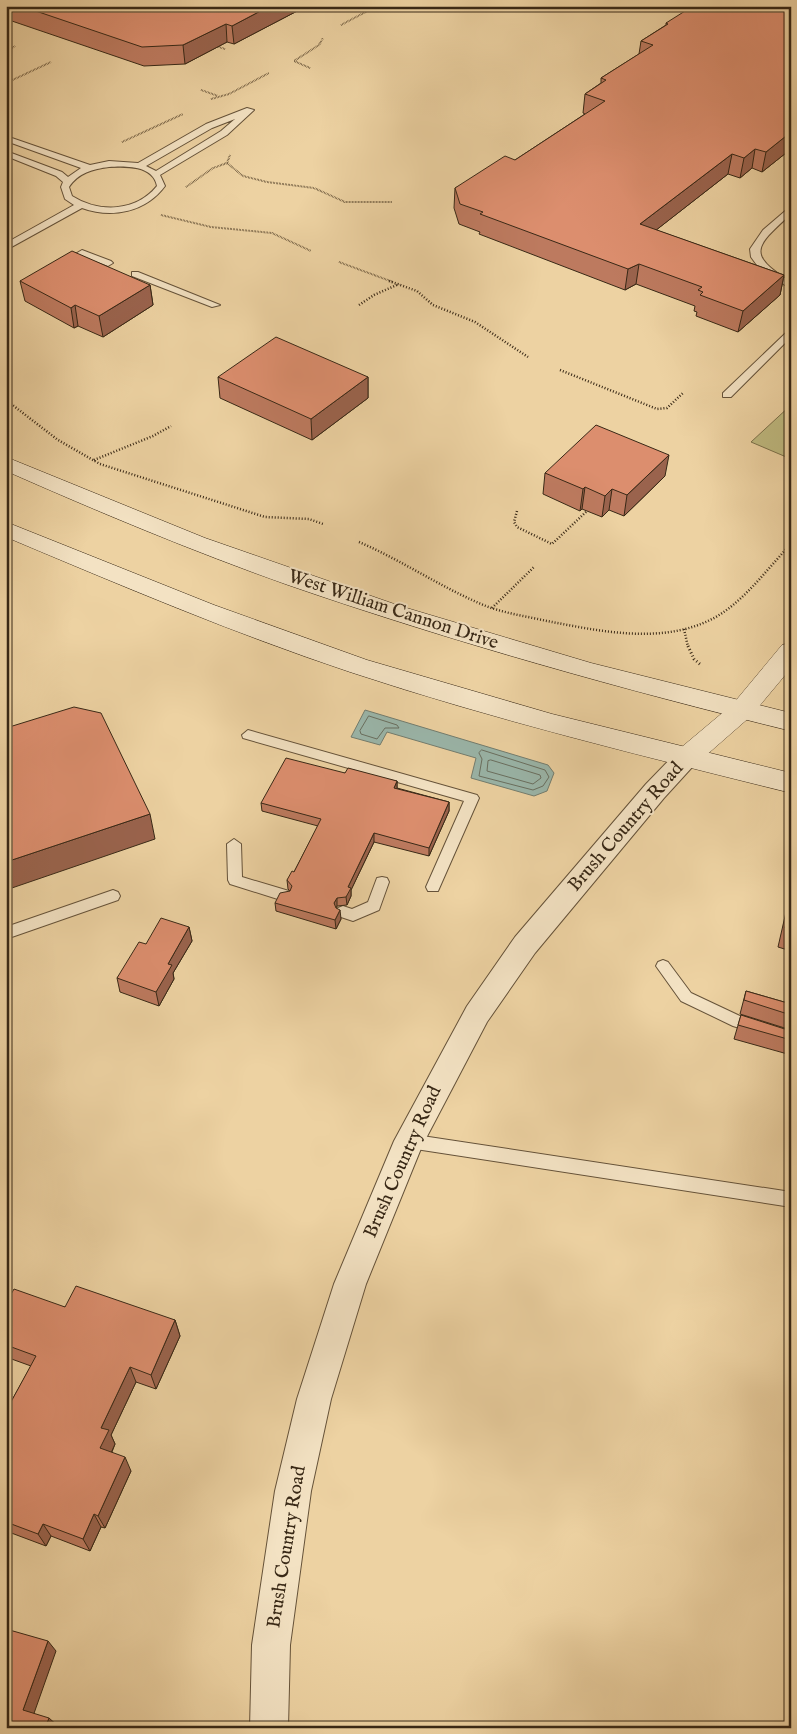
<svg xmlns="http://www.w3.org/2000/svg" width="797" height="1734" font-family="'IM FELL English',serif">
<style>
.green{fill:#bfba80;stroke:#7c714b}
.water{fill:#9ab6aa;stroke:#737d6f}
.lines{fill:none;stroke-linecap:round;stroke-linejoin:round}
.shore{stroke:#696f60;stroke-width:1}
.service-casing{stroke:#655239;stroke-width:2}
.minor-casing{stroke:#655239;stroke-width:2}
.tertiary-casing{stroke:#655239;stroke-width:1}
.secondary-casing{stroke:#382816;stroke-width:1}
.path-far2{stroke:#382816;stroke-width:2;stroke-dasharray:0.5 1;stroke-linecap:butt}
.path-far1{stroke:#382816;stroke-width:2.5;stroke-dasharray:1 2;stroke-linecap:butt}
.path{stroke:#382816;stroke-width:3;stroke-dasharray:1 2.5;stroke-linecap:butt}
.service{fill:#f3e2c3;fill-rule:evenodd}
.minor{fill:#f3e2c3;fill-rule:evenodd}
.tertiary{fill:#f3e2c3;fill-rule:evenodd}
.secondary{fill:#f3e2c3;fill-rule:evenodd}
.wall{fill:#bd7a5f;stroke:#382816}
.shaded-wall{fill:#9a634d;stroke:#382816}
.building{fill:#dc8e6e;stroke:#382816}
.labels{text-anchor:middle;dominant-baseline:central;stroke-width:4;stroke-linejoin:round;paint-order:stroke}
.street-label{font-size:19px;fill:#382816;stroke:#f3e2c3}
</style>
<rect width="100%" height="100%" fill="#edd2a2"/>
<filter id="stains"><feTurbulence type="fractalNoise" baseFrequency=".004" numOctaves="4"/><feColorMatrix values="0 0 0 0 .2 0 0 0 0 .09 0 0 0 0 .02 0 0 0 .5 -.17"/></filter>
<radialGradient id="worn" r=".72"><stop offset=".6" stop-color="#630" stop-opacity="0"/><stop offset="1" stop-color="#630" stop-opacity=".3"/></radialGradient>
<path class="green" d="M791 405V459L751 442Z"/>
<path class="water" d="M365 710 548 765 554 773 547 791 534 796 471 778 476 758 387 732 380 745 351 737Z"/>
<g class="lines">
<path class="shore" d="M369 716 397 725 399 728H385L377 739 361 734 360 731Z
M482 750 545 770 549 777 543 786 533 790 479 776 482 759 479 753Z
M491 760 540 775 541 778 533 784 487 771 488 761Z"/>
<defs>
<path id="service" d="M247 108 254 110 227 135 160 175 165 186C146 212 112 219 82 208L6 250V243L74 205 65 199 61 187 63 182 56 176 6 156V151L62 172 68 177 81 168 6 141V136L90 165 109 161 138 163 206 124ZM235 119 221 131 156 171 146 166 212 128ZM109 167C125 166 153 165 157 186 136 212 99 213 72 196L69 187C78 173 93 169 109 167Z
M791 206V214C756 246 745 254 791 282V289L759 268 751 257 750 249 763 230Z
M82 250 111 261 113 263 108 266 79 255 77 253Z
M132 272H138L220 305 212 307 132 276Z
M791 328V337L731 397H723V393Z
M248 730 477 795 479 798 438 891H428L426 887 464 801 243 738 242 735Z
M234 839 241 844 242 877 289 891 291 895 289 899 284 901 230 884 228 880 227 844Z
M382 877 387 878 389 882 379 910 353 921 338 916 336 912 338 908 343 906 352 909 368 902 377 878Z
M113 890 118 892 120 896 118 900 6 939V927Z
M663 960 668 962 691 993 742 1017 791 1032V1044L733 1026 681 1001 656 966 658 962Z
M409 1134 791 1192V1207L409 1148 403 1146 401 1141 403 1136Z"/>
<path id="minor" d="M686 749 695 752 698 758 695 764 664 798 535 953 487 1022 422 1146 366 1284 331 1399 311 1491 290 1645 288 1728H250L252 1645 275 1491 297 1399 334 1284 394 1141 467 1006 515 937 646 784 677 752Z"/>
<path id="tertiary" d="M791 643V668L751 716 695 765 686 767 677 765 673 758 677 751 733 704 782 645Z"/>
<path id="secondary" d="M6 457 205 538 400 606 591 663 791 713V731C621 689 453 642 288 585 192 551 99 512 6 471Z
M6 522 214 605 367 660 552 714 791 773V793C643 756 495 720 350 672 233 633 120 585 6 537Z"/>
</defs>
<use href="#service" class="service-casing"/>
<use href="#minor" class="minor-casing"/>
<use href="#tertiary" class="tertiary-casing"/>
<use href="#secondary" class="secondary-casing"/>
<path class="path-far2" d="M367 6 384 8
M667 6H677
M341 25 375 7
M216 46 225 49
M6 52 15 46
M310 68 294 61 319 45 323 38
M6 83 51 62
M201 90 218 96
M211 99 229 94 269 73
M122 142 183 114
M230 155 227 163 243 176 267 182 314 188 345 202H392
M186 187 213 168 227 163
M161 215 211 227 272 233 311 251
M339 262 393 282"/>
<path class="path-far1" d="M389 281 417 291 433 305 475 322 528 357
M359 305 374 295 399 284
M560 370 657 409 667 408 684 392
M6 400 58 440 100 464 265 517 309 519 323 524
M94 460 153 436 171 426
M517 511 514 522 517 527 552 544 587 511
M359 542C401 560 439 586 481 604 502 613 525 616 547 621 599 631 658 644 708 621 741 606 766 570 791 544
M492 608 534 567
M684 629 688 647"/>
<path class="path" d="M688 646 694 659 701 665"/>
<use href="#service" class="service"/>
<use href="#minor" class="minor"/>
<use href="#tertiary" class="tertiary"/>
<use href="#secondary" class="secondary"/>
</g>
<path class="wall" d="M6 6H133L147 11 301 9 234 44 227 42 185 64 144 66 6 19Z
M791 11V149L762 172 752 168 740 178 728 174 656 230 784 275 780 295 738 332 696 316 697 312 694 311 695 306 636 284 625 290 479 234 480 232 459 224 454 208 455 188 515 160 585 114 583 113 585 94 601 83V78L639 54 641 41 666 25V23Z
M20 281 150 285 153 305 103 337 78 326 74 328 25 301Z
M218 377H368V398L312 440 220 398Z
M545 473 665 476 624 516 609 510 602 517 582 509 580 511 543 494Z
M345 773 397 781V788L449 802V811L429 856 374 842 351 890V896L347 905 337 906 336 908 341 919 336 929 276 911 275 903 290 891 288 889 287 880 294 872 318 826 262 811 261 803Z
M791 890V951L778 947Z
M189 927 192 941 173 973 174 979 159 1006 120 992 117 978 146 944Z
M746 991 791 1004V1030L740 1014Z
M741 1015 791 1031V1055L734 1039Z
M6 1303 65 1307 175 1320 180 1336 156 1389 136 1382 111 1435 115 1444 112 1452 131 1471 105 1528 101 1527 90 1551 51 1536 46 1546 6 1531V1411L31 1366 6 1357Z"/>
<path class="shaded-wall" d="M270 6H301V9L234 44 232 26Z
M226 24 227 42 185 64 183 45Z
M791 132V149L762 172 766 152Z
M755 149 752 168 740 178 744 158Z
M732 154 728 174 637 245 640 224Z
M639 264 636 284 625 290 628 269Z
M784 275 780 295 738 332 743 311Z
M150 285 153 305 103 337 99 316Z
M75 305 78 326 74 328 71 308Z
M368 377V398L312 440 311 419Z
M669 455 665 476 624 516 627 495Z
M585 487 582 509 580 511 583 489Z
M612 489 609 510 602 517 605 496Z
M397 781V789L394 788Z
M449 802V811L429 856V848Z
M150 814 155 839 6 890V862Z
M374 833V842L351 890V896L347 905 346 897 348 887Z
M337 898V906L334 911V903Z
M340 910 341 919 336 929 335 920Z
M189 927 192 941 173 973 174 979 159 1006 156 992 168 964Z
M175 1320 180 1336 156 1389 151 1375Z
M130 1367 136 1382 111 1435 115 1444 107 1462 100 1448 101 1428Z
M125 1457 131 1471 105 1528 98 1516Z
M94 1514 101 1527 90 1551 83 1539Z
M43 1524 51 1536 46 1546 38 1534Z
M48 1641 56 1651 32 1719 23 1710Z
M49 1718 58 1726 57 1728H45Z"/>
<path class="building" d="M21 6H133L147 11 155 6H270L232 26 226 24 183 45 142 47Z
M693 6H775L791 11V132L766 152 755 149 744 158 732 154 640 224 784 275 743 311 700 295 703 292 698 290 702 287 639 264 628 269 480 214 483 212 460 204 455 188 505 156 515 160 605 101 585 94 606 80 601 78 653 45 641 41 668 24 666 23Z
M72 251 150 285 99 316 75 305 71 308 20 281Z
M276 337 368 377 311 419 218 377Z
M596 425 669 455 627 495 612 489 605 496 585 487 583 489 545 473Z
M74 707 101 713 150 814 6 862V728Z
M286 758 345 773 348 768 397 781 394 788 449 802 429 848 374 833 348 887 351 888 346 897 337 898 334 903 336 908 340 910 335 920 275 903 280 893 290 891 292 886 287 880 292 871 294 872 321 819 261 803Z
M791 900V929L785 928Z
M161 918 189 927 168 964 172 965 156 992 117 978 139 942 146 944Z
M746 991 791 1004V1015L744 1000Z
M741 1015 791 1031V1040L738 1025Z
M76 1286 175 1320 151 1375 130 1367 101 1428 109 1430 100 1448 125 1457 98 1516 94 1514 83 1539 43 1524 38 1534 6 1522V1411L36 1356 6 1345V1303L14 1289 65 1307Z
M6 1629 48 1641 23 1710 49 1718 45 1728H6Z"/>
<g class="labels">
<g class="street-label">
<text transform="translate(393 610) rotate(18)">West William Cannon Drive</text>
<text transform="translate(626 827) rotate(-49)">Brush Country Road</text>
<text transform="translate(403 1162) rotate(-66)">Brush Country Road</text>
<text transform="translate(287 1547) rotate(-81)">Brush Country Road</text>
</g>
</g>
<rect width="797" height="1734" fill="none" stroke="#edd2a2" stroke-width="25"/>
<rect x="8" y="8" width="782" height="1719" fill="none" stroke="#382816" stroke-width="2.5"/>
<rect x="12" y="12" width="772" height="1709" fill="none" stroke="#382816"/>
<rect width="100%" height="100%" filter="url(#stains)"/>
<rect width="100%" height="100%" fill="url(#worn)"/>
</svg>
